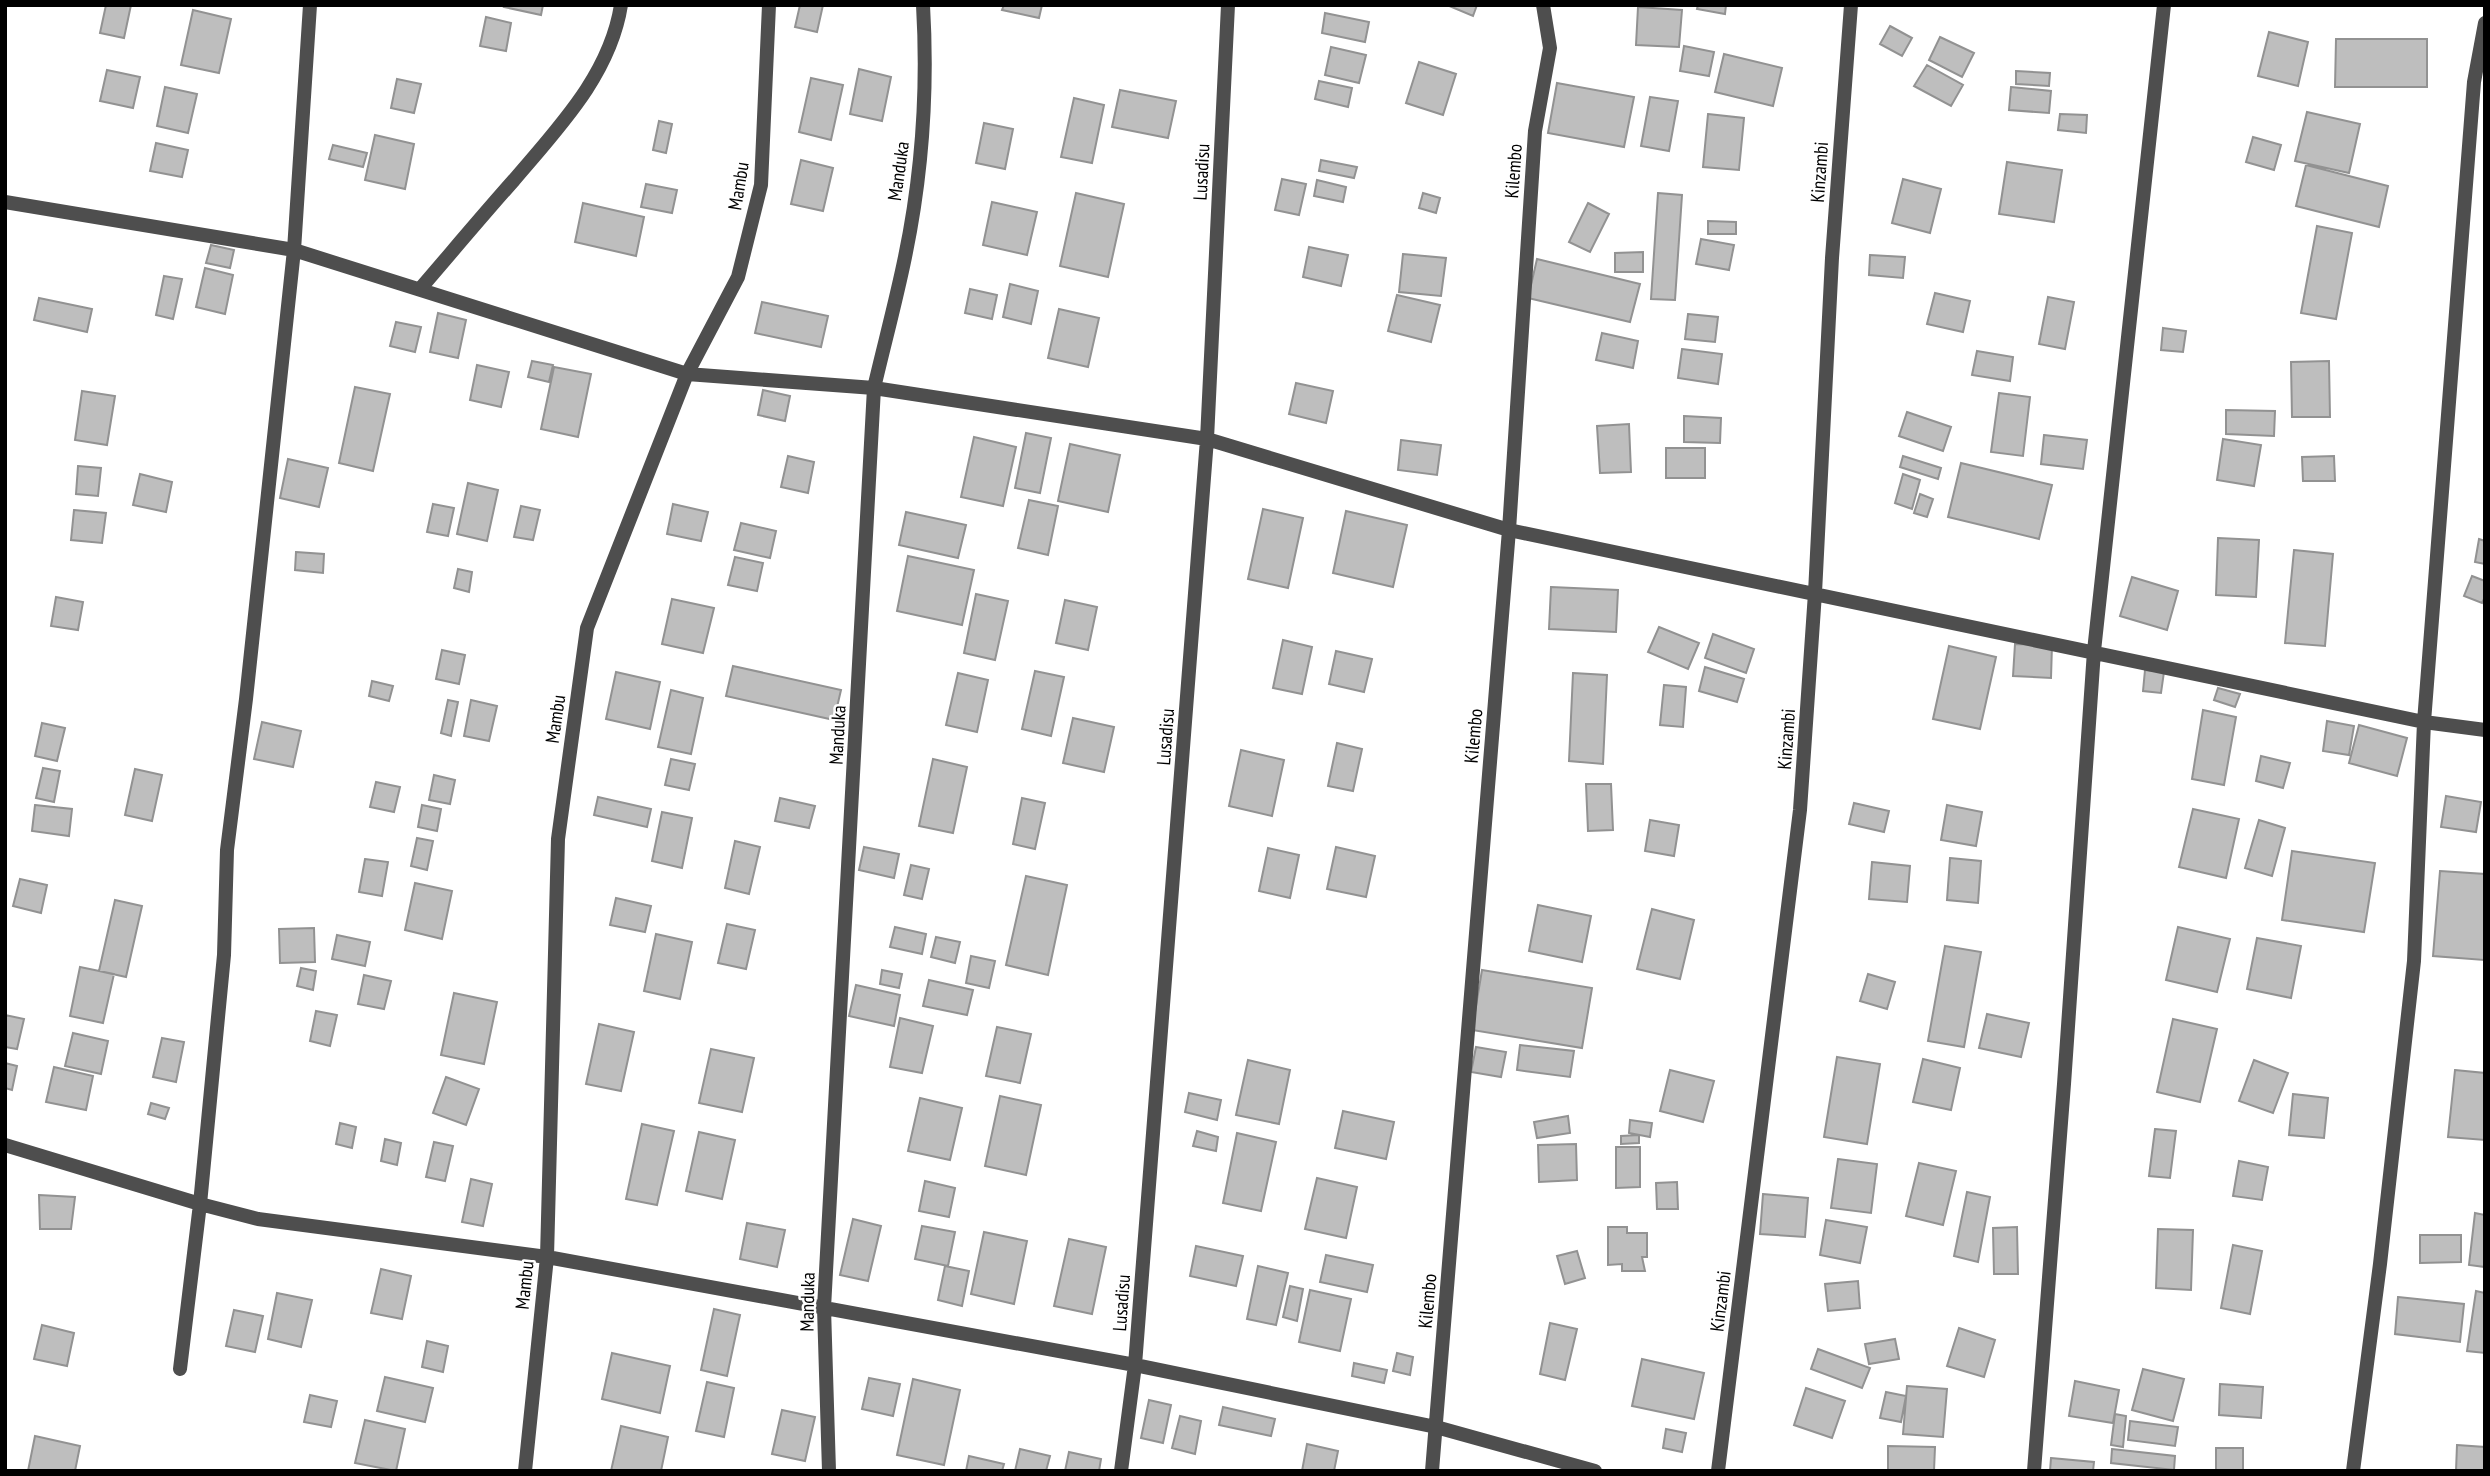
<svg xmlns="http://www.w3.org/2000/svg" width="2490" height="1476" font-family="'PT Sans Narrow',sans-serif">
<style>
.building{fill:#bebebe;stroke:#929292;stroke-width:2}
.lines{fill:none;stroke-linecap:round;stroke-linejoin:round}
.minor{stroke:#4e4e4e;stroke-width:14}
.labels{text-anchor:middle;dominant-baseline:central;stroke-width:5;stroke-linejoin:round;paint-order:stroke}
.street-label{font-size:19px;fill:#000;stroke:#fff}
</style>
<rect width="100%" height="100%" fill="#fff"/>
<path class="building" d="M106 5H131L124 38 100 33Z
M505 5H543L541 15 504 7Z
M800 5H823L817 32 795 27Z
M1004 5H1042L1039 18 1002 10Z
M1447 5H1477L1473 16Z
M1698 5H1726L1725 14 1697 9Z
M1638 7 1682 10 1679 47 1636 45Z
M193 10 231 19 219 73 181 65Z
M1325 13 1369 22 1365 42 1322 33Z
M486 17 511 23 506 51 480 46Z
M1890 26 1912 38 1902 56 1880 44Z
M2269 32 2308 42 2298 86 2258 76Z
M1940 37 1974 53 1962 77 1929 60Z
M2336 39H2427V87H2335Z
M1684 46 1714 52 1709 76 1680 71Z
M1331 47 1366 55 1359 83 1325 75Z
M1724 54 1782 68 1773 106 1715 92Z
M1419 62 1456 74 1443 115 1406 103Z
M1927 65 1963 85 1951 106 1914 86Z
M859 69 891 77 882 121 850 114Z
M107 70 140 77 133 108 100 101Z
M2016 71 2050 73 2049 86 2016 84Z
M811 78 843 85 831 140 799 132Z
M397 79 421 84 414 113 391 108Z
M1319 81 1352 88 1348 107 1315 99Z
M1557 83 1634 97 1624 147 1548 133Z
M165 87 197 94 188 133 157 126Z
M2011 87 2051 91 2049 113 2009 110Z
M1120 90 1176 101 1168 138 1112 127Z
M1650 97 1678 101 1669 151 1641 146Z
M1074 98 1104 105 1092 163 1061 157Z
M2307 112 2360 124 2349 173 2295 161Z
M1708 114 1744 118 1739 170 1703 167Z
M2060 114 2087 115 2086 133 2058 130Z
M659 121 672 124 666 153 653 150Z
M984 123 1013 129 1005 169 976 163Z
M375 135 414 144 405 189 365 180Z
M2253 137 2281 145 2274 170 2246 162Z
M156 143 188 150 182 177 150 171Z
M333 145 367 153 363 167 329 159Z
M801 160 833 168 823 211 791 204Z
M1321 160 1357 167 1354 178 1319 171Z
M2007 162 2062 170 2054 222 1999 214Z
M2306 165 2388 186 2379 227 2296 206Z
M1282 179 1306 184 1299 215 1275 210Z
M1903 179 1941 189 1930 233 1892 223Z
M1317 180 1346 187 1343 202 1314 196Z
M646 184 677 190 672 213 641 207Z
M1076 193 1124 204 1108 277 1060 266Z
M1423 193 1440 198 1436 213 1419 208Z
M1658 193 1682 195 1675 300 1651 299Z
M992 202 1037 212 1027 255 983 245Z
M583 203 644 217 636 256 575 242Z
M1588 203 1609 214 1590 252 1569 242Z
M1708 221 1736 222V234H1708Z
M2317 226 2352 233 2336 319 2301 313Z
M1701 239 1734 245 1729 270 1696 264Z
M211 245 234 250 230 268 206 263Z
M1309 247 1348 255 1341 286 1303 277Z
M1643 252V272H1615V253Z
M1403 254 1446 258 1441 296 1399 292Z
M1870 255 1905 257 1903 278 1869 275Z
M1537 259 1640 284 1630 322 1528 298Z
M205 268 233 275 225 314 196 307Z
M164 276 182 279 173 319 156 315Z
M1010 284 1038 291 1031 324 1003 317Z
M970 289 997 295 992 319 965 313Z
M1935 293 1970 301 1963 332 1927 324Z
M1397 295 1440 305 1431 342 1388 331Z
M2048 297 2074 302 2065 349 2039 344Z
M39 298 92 309 87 332 34 320Z
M762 302 828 316 821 347 755 333Z
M1059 309 1099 318 1088 367 1048 358Z
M438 313 466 320 458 358 430 352Z
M1688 314 1718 317 1715 342 1685 339Z
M396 322 421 327 415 352 390 346Z
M2163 328 2186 331 2183 352 2161 350Z
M1602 333 1638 341 1633 368 1596 360Z
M1682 349 1722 354 1718 384 1678 378Z
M1977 351 2013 357 2010 381 1972 375Z
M532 361 553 365 549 382 528 377Z
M2329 361 2330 417H2292L2291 362Z
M477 365 509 372 501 407 470 400Z
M554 367 591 374 578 437 541 429Z
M1296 383 1333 391 1326 423 1289 414Z
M355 387 390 394 373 471 339 463Z
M763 390 790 396 785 421 758 415Z
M82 391 115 396 107 445 75 440Z
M1999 393 2030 397 2023 456 1991 452Z
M2226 410 2275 411 2274 436 2226 434Z
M1907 412 1951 427 1943 451 1899 436Z
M1684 416 1721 418 1720 443 1684 442Z
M1629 424 1631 472 1600 473 1597 426Z
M1026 433 1051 438 1040 493 1015 488Z
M2044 435 2087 440 2083 469 2041 464Z
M974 437 1016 447 1003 506 961 497Z
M2223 439 2261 445 2254 486 2217 480Z
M1401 440 1441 445 1437 475 1398 470Z
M1070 444 1120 455 1108 512 1058 501Z
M1666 448H1705V478H1666Z
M788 456 814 462 808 493 781 487Z
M1903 456 1941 468 1938 479 1900 467Z
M2334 456 2335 481H2303L2302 457Z
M288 459 328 468 319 507 280 498Z
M1961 463 2052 485 2039 539 1948 517Z
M78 466 101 468 98 496 76 494Z
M140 474 172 482 166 512 133 505Z
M1903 474 1920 480 1912 509 1895 503Z
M468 483 498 490 487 541 457 534Z
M1920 494 1933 499 1927 517 1914 513Z
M1029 500 1058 506 1048 555 1018 548Z
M433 504 454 508 448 536 427 532Z
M673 504 708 512 701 541 667 534Z
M521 506 540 510 533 540 514 537Z
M1263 509 1303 518 1288 588 1248 579Z
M74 510 106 513 102 543 71 540Z
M1346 511 1407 525 1393 587 1333 573Z
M906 512 966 525 958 558 899 545Z
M741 523 776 531 770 558 734 550Z
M2218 538 2259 540 2256 597 2216 595Z
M2479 539 2485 541V564L2475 562Z
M2294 550 2333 554 2325 646 2285 643Z
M296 552 324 554 323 573 295 570Z
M908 556 974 570 962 625 897 611Z
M735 557 763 563 757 591 728 585Z
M458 569 472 572 469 592 454 588Z
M2472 576 2485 581V597L2482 603 2464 596Z
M2132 577 2178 591 2167 630 2120 616Z
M1551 587 1618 590 1616 632 1549 629Z
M976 594 1008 601 995 660 964 653Z
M56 597 83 602 78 630 51 626Z
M672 599 714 608 703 653 662 644Z
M1065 600 1097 607 1088 650 1056 643Z
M1659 627 1699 643 1688 669 1648 652Z
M1713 634 1754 649 1746 673 1705 658Z
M1283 640 1312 647 1302 694 1273 688Z
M2015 644 2052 645 2051 678 2013 676Z
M1949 646 1996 657 1980 729 1933 719Z
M442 650 465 655 459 684 436 679Z
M1336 651 1372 659 1364 692 1329 684Z
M733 666 841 690 834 720 726 696Z
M1705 667 1744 679 1737 702 1699 691Z
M2145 670 2164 672 2161 693 2143 691Z
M1035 671 1064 677 1051 736 1022 729Z
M616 672 660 682 650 729 606 719Z
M958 673 988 680 977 732 946 725Z
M1573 673 1607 675 1603 764 1569 761Z
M372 681 393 686 389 701 369 696Z
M1664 685 1686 687 1683 727 1660 725Z
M2218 688 2240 694 2235 707 2214 700Z
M671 690 703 698 691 754 658 747Z
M448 700 458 702 451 736 441 733Z
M471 700 497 706 489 741 464 736Z
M2203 710 2236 717 2224 785 2192 779Z
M1073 718 1114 727 1104 772 1063 763Z
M2327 721 2354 726 2349 755 2323 751Z
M262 722 301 731 293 767 254 759Z
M42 723 65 728 57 761 35 756Z
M2359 725 2407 738 2397 776 2349 763Z
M1337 743 1362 749 1353 791 1328 786Z
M1241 750 1284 760 1272 816 1229 806Z
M2261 756 2290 763 2283 788 2256 781Z
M671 759 695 764 689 790 665 785Z
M933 759 967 767 953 833 919 826Z
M43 768 60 771 54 802 36 798Z
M135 769 162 775 152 821 125 815Z
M434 775 455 780 450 804 429 800Z
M376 782 400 787 394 812 370 807Z
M1586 784H1611L1613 830 1588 831Z
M2446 796 2481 802 2476 832 2441 827Z
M598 797 651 809 647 827 594 815Z
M780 798 815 806 809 828 775 821Z
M1022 798 1045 803 1035 849 1013 844Z
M1854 803 1889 811 1884 832 1849 824Z
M35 805 72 809 69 836 32 831Z
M422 805 441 809 437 831 418 827Z
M1947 805 1982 812 1976 846 1941 840Z
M2193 809 2239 819 2226 878 2179 867Z
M662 812 692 818 682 868 652 861Z
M1650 820 1679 825 1674 856 1645 851Z
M2259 820 2285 828 2272 876 2245 868Z
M417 838 433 841 427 870 411 866Z
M735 841 760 847 749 894 725 888Z
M864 847 899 854 894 878 859 870Z
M1336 847 1375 856 1366 897 1327 889Z
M1268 848 1299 855 1290 898 1259 891Z
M2292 851 2375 863 2364 932 2282 920Z
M1950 858 1981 861 1978 903 1947 900Z
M365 859 388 862 382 896 359 892Z
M1872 862 1910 866 1907 902 1869 899Z
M911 865 929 869 922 899 904 895Z
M2440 871 2485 874 2484 960 2433 956Z
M1026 876 1067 885 1048 975 1006 965Z
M20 879 47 885 41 913 13 906Z
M415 883 452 891 442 939 405 930Z
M616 898 651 906 645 932 610 925Z
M115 900 142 906 126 977 99 971Z
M1538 905 1591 916 1582 962 1529 951Z
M1652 909 1694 920 1680 979 1637 969Z
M727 924 755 930 746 969 718 963Z
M895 927 926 934 922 954 890 947Z
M2178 927 2230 939 2217 992 2166 980Z
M314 928 315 962 280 963 279 929Z
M656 934 692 942 680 999 644 991Z
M337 935 370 942 365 966 332 959Z
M936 937 960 942 955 963 931 957Z
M2257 938 2301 946 2291 998 2247 989Z
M1945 946 1981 952 1964 1047 1928 1041Z
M971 956 995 961 989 988 966 983Z
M80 967 114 974 103 1023 70 1016Z
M301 968 316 971 313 990 297 986Z
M882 970 902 974 899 988 880 984Z
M1482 970 1592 988 1582 1048 1472 1030Z
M1868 974 1895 982 1887 1009 1860 1001Z
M364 975 391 981 384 1009 358 1004Z
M929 980 973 990 967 1015 923 1006Z
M856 985 900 995 894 1026 849 1016Z
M454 993 497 1002 484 1064 441 1055Z
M316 1011 337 1015 330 1046 310 1041Z
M1987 1014 2029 1023 2021 1057 1979 1048Z
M5 1015 24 1019 17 1049 5 1047Z
M900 1018 933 1026 922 1073 890 1067Z
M2173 1019 2217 1029 2200 1102 2157 1092Z
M599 1024 634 1032 621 1091 586 1084Z
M997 1027 1031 1034 1020 1083 986 1076Z
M73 1033 108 1041 101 1074 65 1066Z
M162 1038 184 1042 176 1082 153 1077Z
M1520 1045 1574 1051 1570 1077 1517 1070Z
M1476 1047 1506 1052 1501 1077 1471 1072Z
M711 1049 754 1058 742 1112 699 1103Z
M1837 1057 1880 1064 1867 1144 1824 1137Z
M1923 1059 1960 1068 1951 1110 1913 1102Z
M1248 1060 1290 1070 1279 1124 1236 1115Z
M2254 1060 2288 1073 2273 1113 2239 1101Z
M5 1063 17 1066 12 1090 5 1088Z
M54 1067 93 1076 86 1110 46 1102Z
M1670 1070 1714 1081 1703 1122 1660 1111Z
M2455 1070 2485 1073V1140L2448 1137Z
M446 1077 479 1089 466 1125 433 1113Z
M1189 1093 1221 1100 1217 1120 1185 1112Z
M2293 1094 2328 1098 2324 1138 2289 1135Z
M1000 1096 1041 1105 1026 1175 985 1166Z
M920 1098 962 1108 950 1160 908 1151Z
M151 1103 169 1108 165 1119 148 1114Z
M1343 1111 1394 1122 1386 1159 1335 1148Z
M1568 1116 1570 1133 1537 1138 1534 1122Z
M1630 1120 1652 1123 1650 1137 1629 1133Z
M340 1123 356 1127 352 1148 336 1144Z
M642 1124 674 1131 657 1205 626 1199Z
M2155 1129 2176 1131 2170 1178 2149 1176Z
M1197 1131 1218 1137 1216 1151 1193 1146Z
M699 1132 735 1140 722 1199 686 1191Z
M1237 1133 1276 1142 1261 1211 1223 1203Z
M1639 1135V1143L1621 1144V1136Z
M385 1139 401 1143 397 1165 381 1161Z
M434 1142 453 1146 445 1181 426 1177Z
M1576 1144 1577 1180 1539 1182 1538 1145Z
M1616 1147H1640V1187L1616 1188Z
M1838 1159 1877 1164 1871 1213 1831 1208Z
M2239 1161 2268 1167 2262 1200 2233 1196Z
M1919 1163 1956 1171 1943 1225 1906 1216Z
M1317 1178 1357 1187 1346 1238 1305 1229Z
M471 1179 492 1184 483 1226 462 1222Z
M925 1181 955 1188 949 1217 919 1211Z
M1677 1182 1678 1209H1657L1656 1183Z
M1967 1192 1990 1197 1978 1262 1954 1256Z
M1763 1194 1808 1198 1805 1237 1760 1234Z
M39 1195 75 1197 71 1229H40Z
M2475 1213 2485 1215V1267L2469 1265Z
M853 1219 881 1226 868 1281 840 1275Z
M1826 1220 1867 1227 1860 1263 1820 1255Z
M747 1223 785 1230 777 1267 740 1259Z
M922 1226 955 1232 948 1266 915 1259Z
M1608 1227H1627V1233H1647V1257H1642L1645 1271H1622V1264L1608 1265Z
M2017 1227 2018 1274H1994L1993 1228Z
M2158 1229 2193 1230 2191 1290 2156 1288Z
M984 1232 1027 1241 1014 1304 971 1294Z
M2420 1235H2461V1262L2420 1263Z
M1069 1239 1106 1247 1092 1314 1054 1306Z
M2233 1245 2262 1251 2250 1314 2221 1308Z
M1196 1246 1243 1256 1236 1286 1190 1276Z
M1577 1251 1585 1278 1565 1284 1557 1256Z
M1326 1255 1373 1265 1367 1292 1320 1282Z
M945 1266 969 1271 962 1306 938 1300Z
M1258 1266 1288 1273 1276 1325 1247 1319Z
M381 1269 411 1276 402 1319 371 1313Z
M1858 1281 1860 1308 1828 1311 1825 1284Z
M1290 1286 1303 1289 1297 1321 1283 1317Z
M1310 1290 1351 1299 1340 1351 1299 1342Z
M2476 1291 2485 1293V1353L2467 1351Z
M277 1293 312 1300 301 1347 268 1339Z
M2398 1297 2464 1304 2460 1342 2395 1334Z
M714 1309 740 1315 727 1376 701 1370Z
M234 1310 263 1316 255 1352 226 1346Z
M1550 1323 1577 1329 1565 1380 1540 1374Z
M42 1325 74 1333 67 1366 34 1359Z
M1959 1328 1995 1340 1984 1377 1947 1366Z
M1895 1339 1899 1359 1869 1364 1865 1344Z
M427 1341 448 1346 443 1372 422 1367Z
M1818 1349 1870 1368 1862 1388 1811 1369Z
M612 1353 670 1366 660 1413 602 1399Z
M1397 1353 1413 1357 1410 1375 1393 1371Z
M1642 1359 1704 1373 1694 1419 1632 1406Z
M1354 1363 1387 1370 1384 1383 1352 1376Z
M2143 1369 2184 1379 2173 1421 2132 1410Z
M385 1377 433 1388 425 1422 377 1411Z
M869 1378 900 1384 893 1416 862 1409Z
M913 1379 960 1390 944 1465 897 1455Z
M2075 1381 2119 1390 2113 1423 2069 1416Z
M707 1382 734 1388 724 1437 696 1431Z
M2220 1384 2263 1387 2261 1418 2219 1415Z
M1907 1386 1947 1389 1943 1437 1903 1434Z
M1806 1388 1845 1401 1832 1438 1794 1425Z
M1886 1392 1906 1396 1901 1422 1880 1418Z
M310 1395 337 1401 331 1427 304 1422Z
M1149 1400 1171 1405 1163 1443 1141 1438Z
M1223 1407 1275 1419 1271 1436 1219 1425Z
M782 1410 815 1417 805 1461 772 1454Z
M2115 1414 2126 1416 2123 1447 2111 1445Z
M1180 1416 1201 1421 1195 1454 1172 1448Z
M365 1420 405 1429 396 1471 355 1463Z
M2130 1421 2178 1427 2175 1446 2128 1440Z
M621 1426 668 1437 661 1471H611Z
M1666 1429 1686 1433 1682 1452 1663 1448Z
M35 1436 80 1446 75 1471H28Z
M1307 1444 1338 1451 1334 1471H1302Z
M2457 1445 2485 1447V1471H2456Z
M1888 1446 1935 1447 1934 1471H1888Z
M2216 1448H2243V1471H2216Z
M1020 1449 1050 1456 1046 1471H1015Z
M2112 1449 2175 1456 2174 1470 2111 1463Z
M1069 1452 1101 1459 1099 1471H1065Z
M969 1456 1004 1464 1002 1471H966Z
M2051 1458 2094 1462 2093 1471H2050Z"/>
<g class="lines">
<path class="minor" d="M5 202 294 250 687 374 874 388 1207 439 1509 530 2424 722 2485 730
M420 289C451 253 482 216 514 180 558 128 610 75 621 5
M5 1145 200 1204 258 1219 547 1257 1135 1365 1436 1427 1595 1471
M180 1369 200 1204 224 955 227 850 246 699 294 250 310 5
M525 1471 547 1257 558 839 587 628 687 374 738 277 761 185 769 5
M829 1471 824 1308 874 388C884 345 896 301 905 257 922 175 928 89 923 5
M1121 1471 1135 1365 1207 439 1228 5
M1432 1471 1509 530 1535 131 1550 48 1543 5
M1718 1471 1800 810 1815 593 1832 258 1851 5
M2034 1471 2064 1084 2094 651 2164 5
M2353 1471 2380 1264 2414 961 2424 722 2474 82 2485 23"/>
</g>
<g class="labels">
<g class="street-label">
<text transform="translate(898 171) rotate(-82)">Manduka</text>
<text transform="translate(1513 171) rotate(-86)">Kilembo</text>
<text transform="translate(1201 172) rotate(-87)">Lusadisu</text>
<text transform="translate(1819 172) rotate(-86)">Kinzambi</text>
<text transform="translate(738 186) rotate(-81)">Mambu</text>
<text transform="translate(555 719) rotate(-82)">Mambu</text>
<text transform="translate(837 735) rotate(-87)">Manduka</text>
<text transform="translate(1473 736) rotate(-85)">Kilembo</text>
<text transform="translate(1165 737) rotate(-86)">Lusadisu</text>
<text transform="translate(1786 739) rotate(-86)">Kinzambi</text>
<text transform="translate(524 1285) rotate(-84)">Mambu</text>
<text transform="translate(1427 1301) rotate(-85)">Kilembo</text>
<text transform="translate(1720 1301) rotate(-83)">Kinzambi</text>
<text transform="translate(807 1302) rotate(-89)">Manduka</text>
<text transform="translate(1121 1303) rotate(-86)">Lusadisu</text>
</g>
</g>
<rect width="2490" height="1476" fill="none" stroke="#000000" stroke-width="14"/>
</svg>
